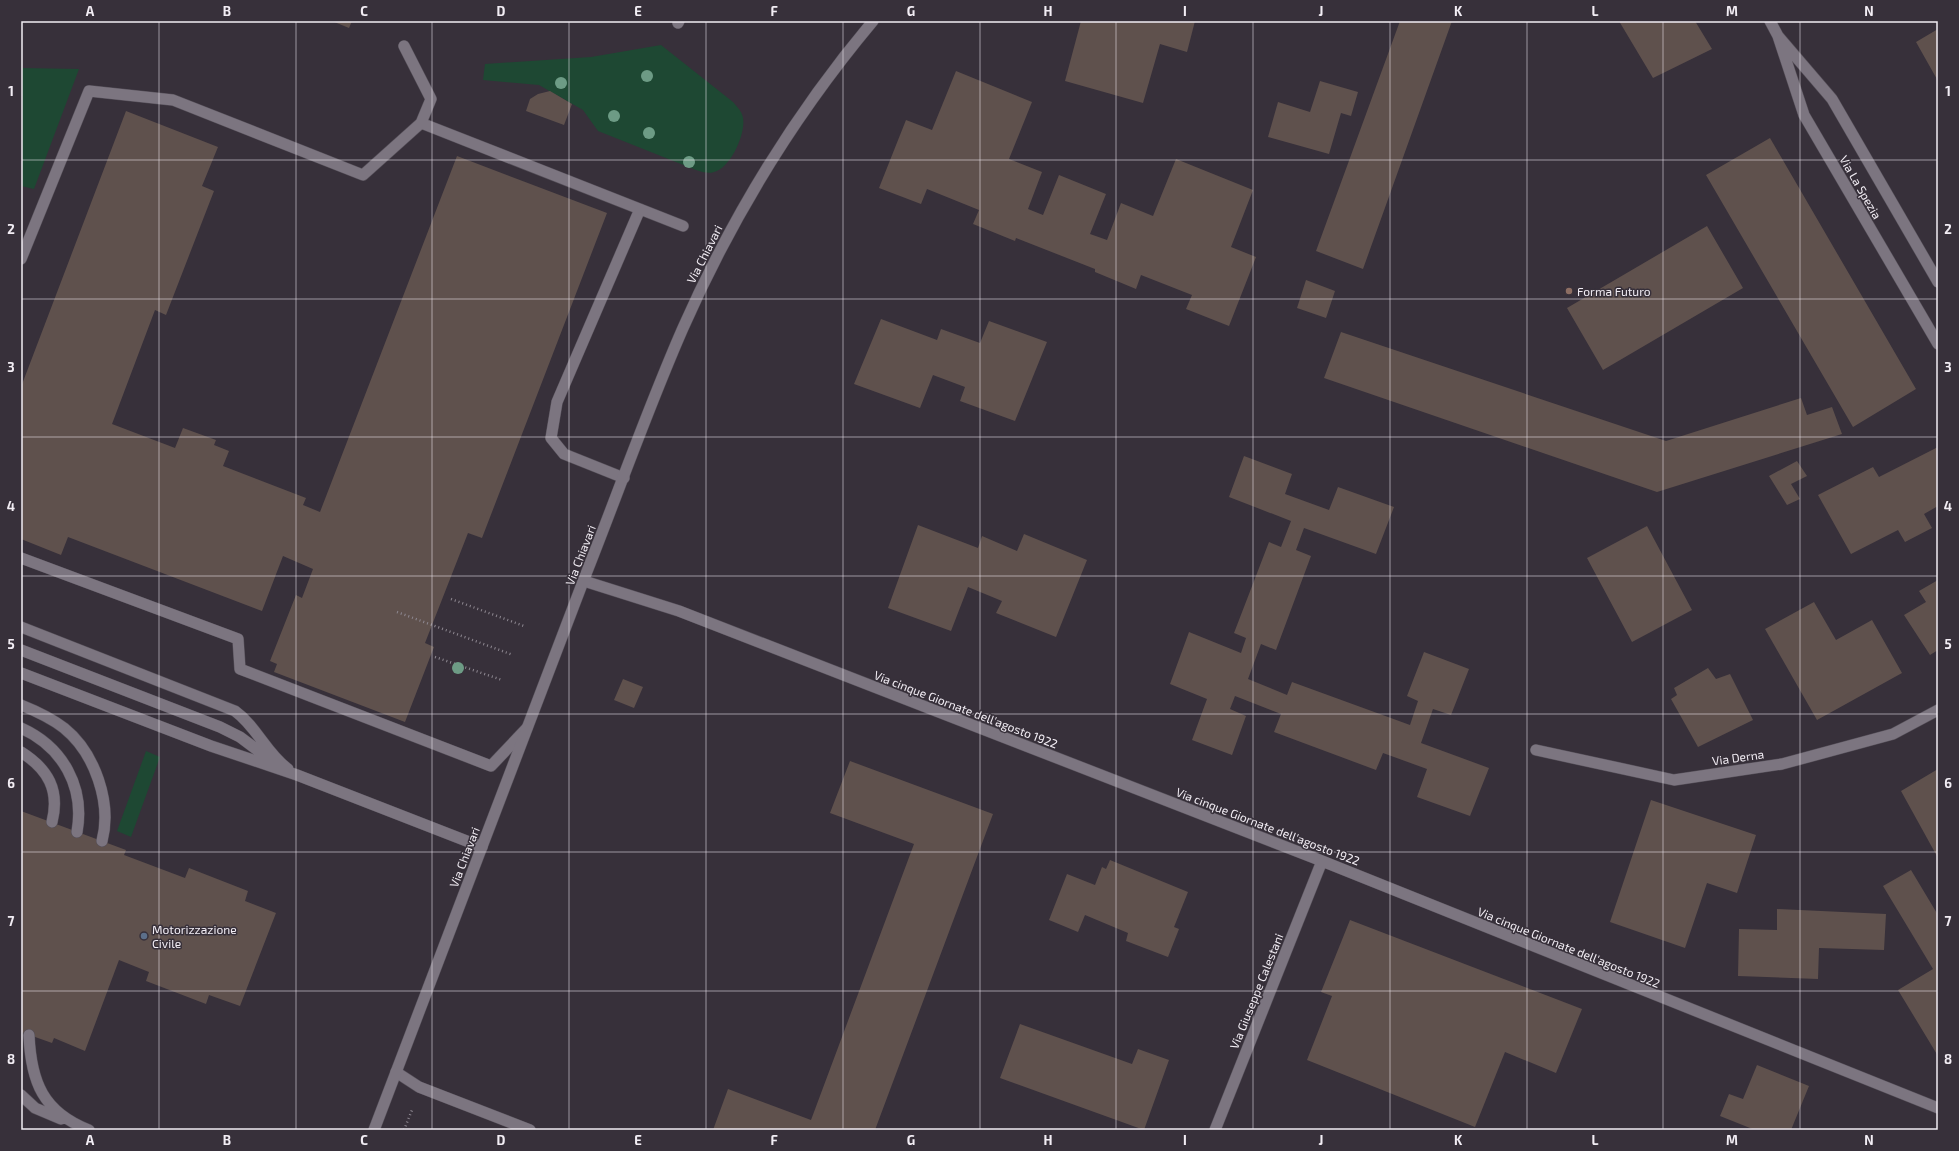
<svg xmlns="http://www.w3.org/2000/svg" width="1959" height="1151" font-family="'Exo 2',sans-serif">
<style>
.green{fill:#1e4833}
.building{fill:#5f514d}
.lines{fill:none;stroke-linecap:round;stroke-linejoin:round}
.service-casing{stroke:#554f58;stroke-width:12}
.minor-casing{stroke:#554f58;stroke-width:12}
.tertiary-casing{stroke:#554f58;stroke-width:12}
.secondary-casing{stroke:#554f58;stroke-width:12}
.path{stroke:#8e8891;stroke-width:2.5;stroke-dasharray:1 3;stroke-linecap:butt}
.service{stroke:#7c7580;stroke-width:11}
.minor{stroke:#7c7580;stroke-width:11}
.tertiary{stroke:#7c7580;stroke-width:11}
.secondary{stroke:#7c7580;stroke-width:11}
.tree{fill:#6d9b85}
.grid{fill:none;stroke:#f2edf4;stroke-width:1;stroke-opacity:0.55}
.education-dot{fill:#8d6e63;stroke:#37303a;stroke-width:1.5}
.service-dot{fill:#5c6f8a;stroke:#37303a;stroke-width:1.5}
.labels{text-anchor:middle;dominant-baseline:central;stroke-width:3;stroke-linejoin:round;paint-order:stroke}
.street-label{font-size:12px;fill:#f2edf4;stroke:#37303a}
.poi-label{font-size:12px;fill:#f2edf4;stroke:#37303a;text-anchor:start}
.neatline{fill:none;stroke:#f2edf4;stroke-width:1.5}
.grid-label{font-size:13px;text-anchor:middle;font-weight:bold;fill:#f2edf4}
</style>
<rect width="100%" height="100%" fill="#37303a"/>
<path class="green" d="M661 45 733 102C737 107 742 111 743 118 746 133 731 168 714 172 708 174 702 172 696 170L598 131 583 110 539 85 483 80 485 64 591 57Z
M21 68 79 69 34 189 21 186Z
M146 751 160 757 131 837 117 831Z"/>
<path class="building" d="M332 21H352L349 28Z
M1081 21H1195L1187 52 1160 44 1143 103 1065 81Z
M1400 21H1452L1363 269 1316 251Z
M1619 21H1695L1712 49 1653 78Z
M1938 29V81L1916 42Z
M956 71 1032 102 1009 159 1042 172 1028 209 1043 215 1059 175 1106 194 1090 234 1107 240 1121 203 1153 216 1176 159 1253 190 1231 247 1256 257 1229 326 1186 309 1192 295 1141 275 1136 289 1095 272V269L1016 238 1015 241 973 224 979 210 927 189 921 204 879 188 906 120 932 130Z
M1320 81 1358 92 1351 116 1341 113 1329 154 1268 137 1278 102 1310 112Z
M550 91 572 104 564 125 526 111 530 99 538 94Z
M126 111 218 147 202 186 214 191 166 315 155 310 112 424 175 448 183 428 216 440 214 445 229 451 223 466 306 498 303 505 320 512 457 156 607 213 482 538 468 533 425 643 434 647 405 722 274 672 277 664 270 661 296 595 302 598 313 569 283 556 262 611 68 537 61 555 21 539V387Z
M1770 138 1916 389 1853 427 1706 175Z
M1707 226 1743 288 1603 370 1567 308Z
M1306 280 1335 291 1326 318 1297 308Z
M881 319 937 340 941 329 980 343 989 321 1047 342 1015 421 960 401 965 387 933 375 920 408 854 384Z
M1341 332 1666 441 1801 398 1807 415 1832 407 1842 434 1657 492 1324 378Z
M1938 447V506L1924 514 1932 528 1905 542 1898 530 1851 554 1818 495 1873 467 1879 477Z
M1244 456 1292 474 1285 494 1329 510 1338 487 1394 507 1376 554 1304 528 1296 550 1311 556 1276 650 1261 644 1248 679 1287 695 1292 682 1410 725 1418 701 1407 696 1424 652 1469 669 1451 715 1433 709 1421 743 1489 768 1470 816 1417 797 1427 769 1383 753 1376 770 1274 732 1281 714 1235 696 1230 709 1246 716 1232 755 1192 740 1207 699 1170 684 1189 632 1241 653 1246 638 1234 633 1269 542 1281 547 1291 521 1229 497Z
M1797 461 1807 476 1791 484 1800 499 1787 505 1769 476Z
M918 525 978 548 982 536 1017 551 1024 534 1087 560 1056 637 996 613 1002 601 968 587 951 631 888 608Z
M1647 526 1692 610 1632 642 1587 558Z
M1938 580V650L1930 655 1904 615 1926 602 1919 591Z
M1814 602 1836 640 1872 620 1902 673 1817 720 1765 629Z
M1708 668 1716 679 1730 674 1753 720 1698 747 1671 699 1677 695 1674 688Z
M623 679 643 687 634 708 614 700Z
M850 761 993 814 875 1130H713L728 1089 811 1120 914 844 830 813Z
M1938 769V858L1901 791Z
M1651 800 1756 835 1737 893 1707 883 1685 948 1610 922Z
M21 811 126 850 124 855 185 878 189 868 248 891 245 901 276 913 240 1006 209 995 206 1004 146 981 149 972 119 960 85 1051 54 1038 52 1043 21 1032Z
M1110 860 1188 892 1174 927 1179 929 1168 957 1126 941 1128 933 1085 915 1078 932 1049 920 1067 874 1095 885 1102 867 1106 869Z
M1911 870 1938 915V1056L1898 990 1933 969 1883 886Z
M1777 909 1886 914 1884 950 1819 948 1818 979 1738 976 1739 929 1777 930Z
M1350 920 1582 1009 1556 1073 1505 1052 1475 1127 1307 1060 1332 996 1321 992Z
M1020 1024 1132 1064 1138 1049 1169 1060 1144 1130 1000 1078Z
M1757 1065 1809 1086 1791 1130H1755L1720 1116 1729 1094 1743 1099Z"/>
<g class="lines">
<defs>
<path id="service" d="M404 46 431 99 421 123
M21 259 89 91 173 100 363 175 421 123 683 226
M624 478 564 454 551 438 557 402 640 209
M21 558 238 639 240 669 491 766 527 728
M21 627 235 711C257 727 266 753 288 769
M21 650 220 727 240 737 272 761
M21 673 211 746 297 775 482 847
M21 705C36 711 51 718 64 728 95 753 112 803 102 841
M21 728C63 747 85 787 77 832
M21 752C48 769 60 790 52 822
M29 1035C31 1082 43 1112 89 1130
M21 1095 35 1108 61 1119"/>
<path id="minor" d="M678 23 679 21
M584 581 679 611 1322 861 1938 1108
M1536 750 1674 780 1782 764 1893 734 1938 710
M396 1072 419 1087 530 1130
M1215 1130 1322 861"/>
<path id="tertiary" d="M374 1130C444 947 513 763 584 579 617 496 647 410 683 328 732 217 795 114 873 21"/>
<path id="secondary" d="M1770 21 1778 36 1832 99 1938 282
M1778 36 1804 115 1938 344"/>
</defs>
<use href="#service" class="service-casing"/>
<use href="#minor" class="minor-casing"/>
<use href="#tertiary" class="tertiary-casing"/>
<use href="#secondary" class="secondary-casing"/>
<path class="path" d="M451 599 524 626
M397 612 513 655
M435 657 502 680
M404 1130 412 1110"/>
<use href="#service" class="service"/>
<use href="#minor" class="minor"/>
<use href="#tertiary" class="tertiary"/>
<use href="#secondary" class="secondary"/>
</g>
<g class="tree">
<circle cx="647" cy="76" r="6"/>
<circle cx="561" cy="83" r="6"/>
<circle cx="614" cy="116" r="6"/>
<circle cx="649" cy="133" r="6"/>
<circle cx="689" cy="162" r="6"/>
<circle cx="458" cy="668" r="6"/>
</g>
<path class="grid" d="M159 21V1130M296 21V1130M432 21V1130M569 21V1130M706 21V1130M843 21V1130M980 21V1130M1116 21V1130M1253 21V1130M1390 21V1130M1527 21V1130M1663 21V1130M1800 21V1130M21 160H1938M21 299H1938M21 437H1938M21 576H1938M21 714H1938M21 852H1938M21 991H1938"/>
<circle class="education-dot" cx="1569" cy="291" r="4"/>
<circle class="service-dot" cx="144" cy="936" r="4"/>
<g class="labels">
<g class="street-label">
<text transform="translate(1861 187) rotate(60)">Via La Spezia</text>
<text transform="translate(704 254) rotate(-63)">Via Chiavari</text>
<text transform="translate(580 555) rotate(-69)">Via Chiavari</text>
<text transform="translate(966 709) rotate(21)">Via cinque Giornate dell'agosto 1922</text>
<text transform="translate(1738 757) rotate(-8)">Via Derna</text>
<text transform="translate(1268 826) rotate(21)">Via cinque Giornate dell'agosto 1922</text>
<text transform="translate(464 857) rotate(-69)">Via Chiavari</text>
<text transform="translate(1569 947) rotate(22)">Via cinque Giornate dell'agosto 1922</text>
<text transform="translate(1256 991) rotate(-68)">Via Giuseppe Calestani</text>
</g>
<g class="poi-label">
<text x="1577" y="291">Forma Futuro</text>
<text x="152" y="929">Motorizzazione<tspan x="152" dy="14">Civile</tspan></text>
</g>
</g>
<rect width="1959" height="1151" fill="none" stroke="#37303a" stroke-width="44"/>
<rect x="22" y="22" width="1915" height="1107" class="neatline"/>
<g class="grid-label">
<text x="90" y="16">A</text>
<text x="227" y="16">B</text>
<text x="364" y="16">C</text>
<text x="501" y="16">D</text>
<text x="638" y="16">E</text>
<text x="774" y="16">F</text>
<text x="911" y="16">G</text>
<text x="1048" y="16">H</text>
<text x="1185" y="16">I</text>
<text x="1321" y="16">J</text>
<text x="1458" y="16">K</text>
<text x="1595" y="16">L</text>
<text x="1732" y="16">M</text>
<text x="1869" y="16">N</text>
<text x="11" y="96">1</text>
<text x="1948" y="96">1</text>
<text x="11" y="234">2</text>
<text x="1948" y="234">2</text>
<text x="11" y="372">3</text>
<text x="1948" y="372">3</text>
<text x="11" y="511">4</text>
<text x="1948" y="511">4</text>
<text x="11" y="649">5</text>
<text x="1948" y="649">5</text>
<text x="11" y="788">6</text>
<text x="1948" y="788">6</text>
<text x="11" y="926">7</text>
<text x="1948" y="926">7</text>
<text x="11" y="1064">8</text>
<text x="1948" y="1064">8</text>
<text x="90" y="1145">A</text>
<text x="227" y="1145">B</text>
<text x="364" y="1145">C</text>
<text x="501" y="1145">D</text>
<text x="638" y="1145">E</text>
<text x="774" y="1145">F</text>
<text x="911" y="1145">G</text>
<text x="1048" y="1145">H</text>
<text x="1185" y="1145">I</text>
<text x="1321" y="1145">J</text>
<text x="1458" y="1145">K</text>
<text x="1595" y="1145">L</text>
<text x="1732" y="1145">M</text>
<text x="1869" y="1145">N</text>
</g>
</svg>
